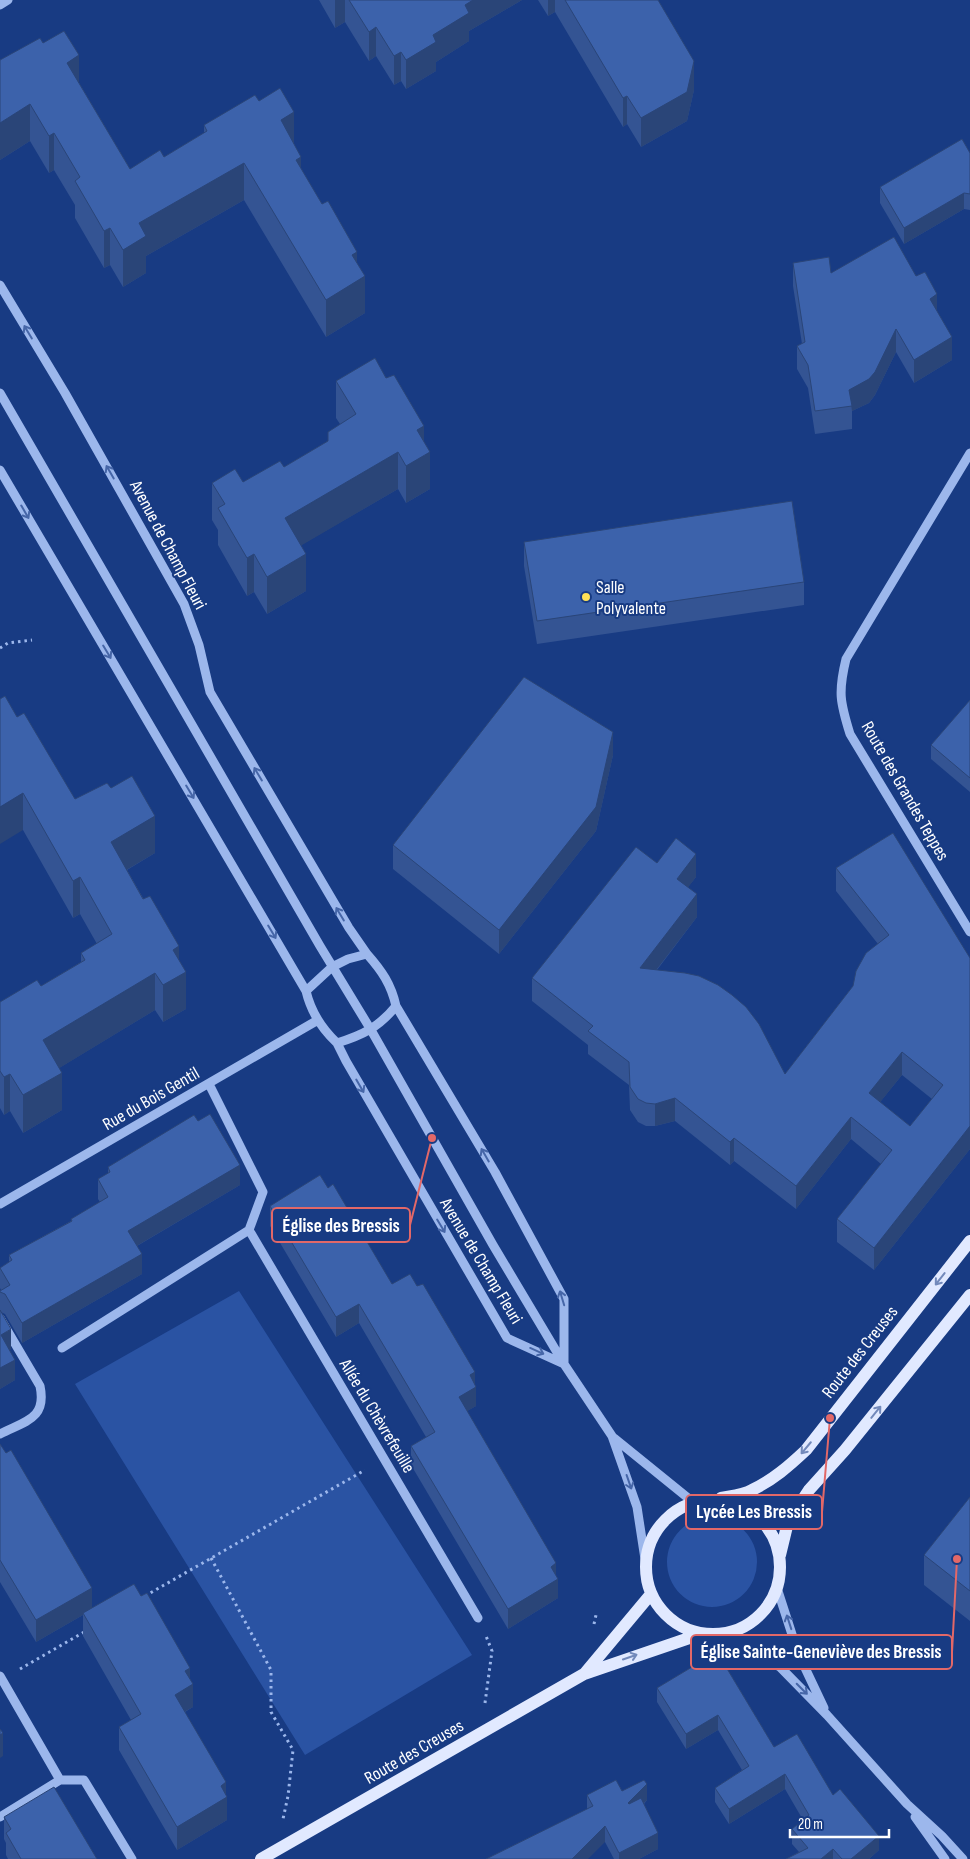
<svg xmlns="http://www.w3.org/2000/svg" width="970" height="1859" font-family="'Sofia Sans Condensed',sans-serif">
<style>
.green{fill:#2a53a3}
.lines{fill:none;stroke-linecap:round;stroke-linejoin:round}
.path{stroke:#9cb7ec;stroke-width:3;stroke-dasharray:2.5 4;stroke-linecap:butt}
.minor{stroke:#9cb7ec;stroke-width:9}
.major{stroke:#e1e9ff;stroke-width:12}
.wall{fill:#345493;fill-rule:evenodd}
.shaded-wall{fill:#2a4578}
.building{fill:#3c62ab;stroke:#2a4578;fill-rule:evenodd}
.oneway{stroke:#4666a8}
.oneway2{stroke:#7289bb}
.poi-dot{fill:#ffe157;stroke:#183b83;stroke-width:2}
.labels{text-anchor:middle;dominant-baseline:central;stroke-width:4;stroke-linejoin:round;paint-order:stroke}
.street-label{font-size:18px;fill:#fff;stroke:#183b83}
.poi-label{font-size:18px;fill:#fff;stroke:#183b83;text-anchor:start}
.leader{fill:none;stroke:#e26868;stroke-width:2}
.callout-dot{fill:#e26868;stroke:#183b83;stroke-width:2}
.callout{fill:#183b83;stroke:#e26868;stroke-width:2}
.callout-label{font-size:19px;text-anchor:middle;font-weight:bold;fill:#fff}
</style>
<rect width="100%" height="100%" fill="#183b83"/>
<path class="green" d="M239 1291 472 1655 305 1755 75 1384Z
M667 1562a45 45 0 1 1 90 0a45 45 0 1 1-90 0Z"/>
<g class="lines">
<path class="path" d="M0 648 8 643 32 640
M211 1558 271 1670V1712L293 1750 288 1796 283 1819
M145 1596 365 1470
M594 1624 596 1615
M20 1669 86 1631
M485 1703 492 1651 486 1636"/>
<path class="minor" d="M0 5 8 0
M0 285 65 393 184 604 199 645 210 692 349 928 367 954
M0 393 320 946 371 1030 493 1245 564 1364 612 1436 637 1507 645 1559
M970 453 846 659C838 692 840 702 850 734L970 932
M0 470 306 991
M396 1006C379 1027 363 1035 337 1043 321 1028 311 1012 306 991L332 967 348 959 367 954C382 971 391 984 396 1006L495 1172 564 1299V1363
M337 1043 346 1061 507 1338 564 1364
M209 1084 263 1192 249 1230 478 1618
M0 1204 318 1020
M0 1318 40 1386C47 1419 25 1421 0 1434
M62 1348 249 1230
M614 1438 693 1502
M777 1588 798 1653 824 1708
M718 1634 780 1667 827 1715 907 1804 942 1836 963 1859
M0 1676 60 1780H84L132 1859
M0 1817 60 1780
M915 1817 945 1859"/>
<path class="major" d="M721 1498C731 1496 743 1495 752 1490 773 1480 789 1466 806 1450L970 1241
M646 1567a67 67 0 1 1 134 0a67 67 0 1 1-134 0Z
M780 1555 788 1522 809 1490 845 1450 970 1295
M585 1673 651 1594
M261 1859 584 1674 701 1634"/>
</g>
<path class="wall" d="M319 0H522L469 31V41L436 62V71L406 89 401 81 394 85 376 56 369 61 345 22 335 28Z
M538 0H658L694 90 687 121 641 147 627 124 623 127 555 12 548 16Z
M43 43 79 83 130 169 164 157 204 133V125L259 101 294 144 301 170 357 264 365 313 326 337 244 200 146 256V273L123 287 110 265 104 268 75 218V205L54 170 49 173 30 141 0 160V60Z
M970 153V210L964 209 904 244 880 203V187Z
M793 263 831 273 937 312 952 360 914 383 896 352 875 395 869 403 852 411V429L815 434 808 388 797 369V346L802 344 793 286Z
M336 381 424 443 430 489 406 503 398 489 301 545 306 591 267 614 254 592 247 596 218 545V530L212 520V483L243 482 284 467 328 441 340 424 336 418Z
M524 542 804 582V605L537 644 524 566Z
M970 700V792L931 759V745Z
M17 717 75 799 155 853 127 870 179 961 186 1009 163 1022 155 1010 59 1068 62 1110 23 1133 10 1111 4 1115 0 1108V1002L41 986 81 962V953L97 944 80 914 73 918 23 830Z
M613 755 596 831 499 954 393 869V845Z
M893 833 970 1149 874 1270 837 1242V1219L881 1164 851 1139 796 1209 734 1161 730 1165 675 1121 655 1126H646L638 1122 630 1110 629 1085 588 1054V1045L532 1001V978L657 863 696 877 688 887 697 917 657 970 785 1074 853 986 878 944 836 891V868ZM902 1075 932 1099 910 1126 880 1102Z
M108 1167 240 1185 137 1246 142 1274 22 1343 5 1314 1 1312 11 1349 9 1350 15 1380 0 1389V1291L1 1290 0 1288V1268L9 1262V1255L71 1221V1219L100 1202 98 1199V1179L108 1174Z
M328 1188 392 1284 475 1384 476 1406 467 1411 556 1575 558 1598 508 1629 411 1465V1446L426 1437 359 1323 336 1337 270 1226V1206Z
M0 1444 92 1608 190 1680 193 1707 185 1712 226 1795 227 1820 177 1850 119 1750V1727L131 1720 83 1636V1615L36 1642 0 1582Z
M970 1497V1621L924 1585V1555Z
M717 1652 774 1747 833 1795 879 1850 869 1859H786L799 1852 792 1844V1829L803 1820 785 1789 729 1824 715 1802V1788L742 1770 718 1730 686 1749 657 1702V1688Z
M622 1791 647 1800 644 1804 658 1849 639 1859H614L587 1808V1795Z
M4 1817 97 1859H8L6 1855V1843L4 1839Z"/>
<path class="shaded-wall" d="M335 0H345V22L335 28Z
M473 0H522L469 31V41L436 62V71L406 89V60L465 5Z
M548 0H555V12L548 16Z
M376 27V56L369 61V32Z
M401 52V81L394 85V56Z
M79 55V92L67 63Z
M694 61V90L687 121 641 147V118Z
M627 96V124L623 127V98Z
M30 104V141L0 160V123Z
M294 112V149L281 120Z
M54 133V170L49 173V136Z
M301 157V194L296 160Z
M244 163V200L146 256V273L123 287V250L139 223Z
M964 193V209L904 244V228Z
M110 228V265L104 268V231Z
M357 252V281L365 276V313L326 337V300L352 255Z
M937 294V317L930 299Z
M896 329V352L875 395 869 403 852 411 849 390Z
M952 337V360L914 383V360Z
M424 426V456L430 452V489L406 503V466L417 430Z
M398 452V489L285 555V518Z
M254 554V592L247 596V558Z
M306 554V591L267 614V577Z
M613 732V755L596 831 499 954V930Z
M23 793V830L0 844V807Z
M155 816V853L111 879V842Z
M696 854V877L677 902V879Z
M80 877V914L73 918V881Z
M697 894V917L640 991V968Z
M179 946V975L186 972V1009L163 1022V985L173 950Z
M155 973V1010L43 1078V1040Z
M902 1052V1075L869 1116V1093Z
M62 1073V1110L23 1133V1095Z
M10 1074V1111L4 1115V1077Z
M675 1098V1121L655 1126V1104Z
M851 1117V1139L796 1209V1186Z
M970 1126V1149L874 1270V1248Z
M734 1138V1161L730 1165V1142Z
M240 1165V1185L128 1251V1231Z
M142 1254V1274L22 1343V1323Z
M359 1304V1323L336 1337V1317Z
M11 1329V1349L1 1355V1335Z
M15 1360V1380L0 1389V1368Z
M475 1372V1387H476V1406L459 1416V1397L470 1375Z
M556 1563V1580L558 1579V1598L508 1629V1609L551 1567Z
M92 1588V1610L83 1613V1615L36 1642V1620Z
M190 1668V1686L193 1684V1707L175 1717V1695L185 1671Z
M718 1715V1730L686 1749V1734Z
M3 1733V1756L0 1758V1735Z
M785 1774V1789L729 1824V1809Z
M226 1782V1798L227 1797V1820L177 1850V1827L221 1786Z
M647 1784V1800L628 1819V1803Z
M605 1826V1842L588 1859H572Z
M658 1833V1849L639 1859H619V1853Z
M879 1836V1850L869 1859H851Z
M833 1849V1859H821Z"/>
<path class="building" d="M349 0H473L465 5 469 13 433 35 436 42 406 60 401 52 394 56 376 27 369 32Z
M565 0H658L694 61 687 92 641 118 627 96 623 98Z
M64 31 79 55 67 63 130 169 160 150 164 157 207 131 204 125 255 95 259 101 280 88 294 112 281 120 301 157 296 160 322 204 328 201 357 252 352 255 365 276 326 300 244 163 139 223 146 236 123 250 110 228 104 231 75 181 80 177 54 133 49 136 30 104 0 123V60L40 38 43 43Z
M962 139 970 153V194L964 193 904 228 880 187Z
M894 237 916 276 925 272 937 294 930 299 952 337 914 360 896 329 875 372 869 379 849 390 852 406 815 411 808 365 797 346 805 342 793 263 829 257 831 273Z
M375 358 386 378 394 375 424 426 417 430 430 452 406 466 398 452 285 518 306 554 267 577 254 554 247 558 218 508 225 504 212 483 235 469 243 482 280 461 284 467 328 441V432L356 414 336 381Z
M792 501 804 582 537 621 524 542Z
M524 677 613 732 596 807 499 930 393 845Z
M5 696 17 717 24 713 75 799 107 783 111 788 132 776 155 816 111 842 143 899 150 896 179 946 173 950 186 972 163 985 155 973 43 1040 62 1073 23 1095 10 1074 4 1077 0 1071V1002L37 980 41 986 85 960 81 953 112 934 80 877 73 881 23 793 0 807V699Z
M970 700V778L931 745Z
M893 833 970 958V1126L874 1248 837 1219 892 1150 851 1117 796 1186 734 1138 730 1142 675 1098 655 1104 646 1103 638 1099 630 1087 629 1062 588 1031 593 1026 532 978 636 847 657 863 676 838 696 854 677 879 697 894 640 968 685 973 699 976 718 985 732 995 746 1007 759 1024 785 1074 853 986 856 971 866 953 889 935 836 868ZM902 1052 943 1085 910 1126 869 1093Z
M210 1114 240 1165 128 1231 142 1254 22 1323 5 1294 0 1292V1291L10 1285 0 1268 12 1260 9 1255 72 1221 71 1219 108 1197 98 1179 110 1172 108 1167 194 1115 198 1121Z
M320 1175 328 1188 333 1184 392 1284 410 1274 417 1286 423 1284 475 1372 470 1375 476 1387 459 1397 556 1563 551 1567 558 1579 508 1609 411 1446 435 1432 359 1304 336 1317 270 1206Z
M0 1310 11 1329 1 1335 15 1360 0 1368Z
M0 1444 6 1453 11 1450 92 1588 36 1620 0 1560Z
M970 1497V1591L924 1555Z
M134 1584 141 1596 147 1593 190 1668 185 1671 193 1684 175 1695 226 1782 221 1786 227 1797 177 1827 119 1727 141 1714 83 1613Z
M717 1652 774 1747 797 1734 833 1795 840 1789 879 1836 851 1859H842L833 1849 821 1859H786L808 1848 792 1829 809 1815 785 1774 729 1809 715 1788 749 1766 718 1715 686 1734 657 1688Z
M0 1729 3 1733 0 1735Z
M616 1780 622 1791 644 1780 647 1784 628 1803 629 1804 641 1798 658 1833 619 1853 605 1826 572 1859H486L593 1806 587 1795Z
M54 1787 97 1859H21L6 1833 11 1829 4 1817Z"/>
<defs><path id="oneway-shaft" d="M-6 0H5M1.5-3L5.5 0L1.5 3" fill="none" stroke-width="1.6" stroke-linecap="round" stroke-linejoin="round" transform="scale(1.25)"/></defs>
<g class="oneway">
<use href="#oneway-shaft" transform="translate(28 332) rotate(-121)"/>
<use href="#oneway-shaft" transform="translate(110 472) rotate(-120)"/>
<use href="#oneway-shaft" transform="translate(25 512) rotate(60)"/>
<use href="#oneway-shaft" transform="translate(107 652) rotate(59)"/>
<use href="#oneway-shaft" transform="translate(258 774) rotate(-121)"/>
<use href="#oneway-shaft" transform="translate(190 792) rotate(59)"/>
<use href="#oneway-shaft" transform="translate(340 914) rotate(-121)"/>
<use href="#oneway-shaft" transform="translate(272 932) rotate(59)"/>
<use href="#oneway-shaft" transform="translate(360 1086) rotate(60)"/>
<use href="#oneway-shaft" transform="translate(485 1155) rotate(-120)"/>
<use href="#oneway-shaft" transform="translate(441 1226) rotate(59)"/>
<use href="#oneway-shaft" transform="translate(562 1298) rotate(-107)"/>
<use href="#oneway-shaft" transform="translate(537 1351) rotate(24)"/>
<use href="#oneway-shaft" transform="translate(629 1482) rotate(71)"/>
<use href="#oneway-shaft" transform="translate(789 1622) rotate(-108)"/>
<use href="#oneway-shaft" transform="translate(802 1689) rotate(45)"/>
</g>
<g class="oneway2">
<use href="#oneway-shaft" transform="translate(940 1279) rotate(128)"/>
<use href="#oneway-shaft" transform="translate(876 1412) rotate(-51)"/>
<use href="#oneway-shaft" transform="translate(806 1448) rotate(130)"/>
<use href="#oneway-shaft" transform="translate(630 1657) rotate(-19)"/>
</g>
<circle class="poi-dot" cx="586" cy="597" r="5"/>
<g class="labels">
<g class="street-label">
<text transform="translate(168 545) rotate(62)">Avenue de Champ Fleuri</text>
<text transform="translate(905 791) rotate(60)">Route des Grandes Teppes</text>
<text transform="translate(151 1099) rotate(-30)">Rue du Bois Gentil</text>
<text transform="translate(481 1261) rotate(59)">Avenue de Champ Fleuri</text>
<text transform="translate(860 1352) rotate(-52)">Route des Creuses</text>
<text transform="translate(377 1416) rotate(59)">Allée du Chèvrefeuille</text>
<text transform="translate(414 1752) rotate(-30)">Route des Creuses</text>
</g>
<g class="poi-label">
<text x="596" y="587">Salle<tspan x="596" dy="21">Polyvalente</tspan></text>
</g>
</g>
<path class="leader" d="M432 1138L410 1225M830 1418L822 1512M957 1559L952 1652"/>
<g class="callout-dot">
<circle cx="432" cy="1138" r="5"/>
<circle cx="830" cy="1418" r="5"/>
<circle cx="957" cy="1559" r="5"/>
</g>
<g class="callout">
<rect x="272" y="1208" width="138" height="34" rx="5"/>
<rect x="686" y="1495" width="136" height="34" rx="5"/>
<rect x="691" y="1635" width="261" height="34" rx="5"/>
</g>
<g class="callout-label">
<text x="341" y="1232">Église des Bressis</text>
<text x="754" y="1518">Lycée Les Bressis</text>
<text x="821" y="1658">Église Sainte-Geneviève des Bressis</text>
</g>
<path d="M790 1829v8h99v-8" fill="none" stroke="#ffffff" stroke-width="2.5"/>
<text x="798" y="1829" font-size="15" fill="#ffffff" stroke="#183b83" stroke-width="4" paint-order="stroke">20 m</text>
</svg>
